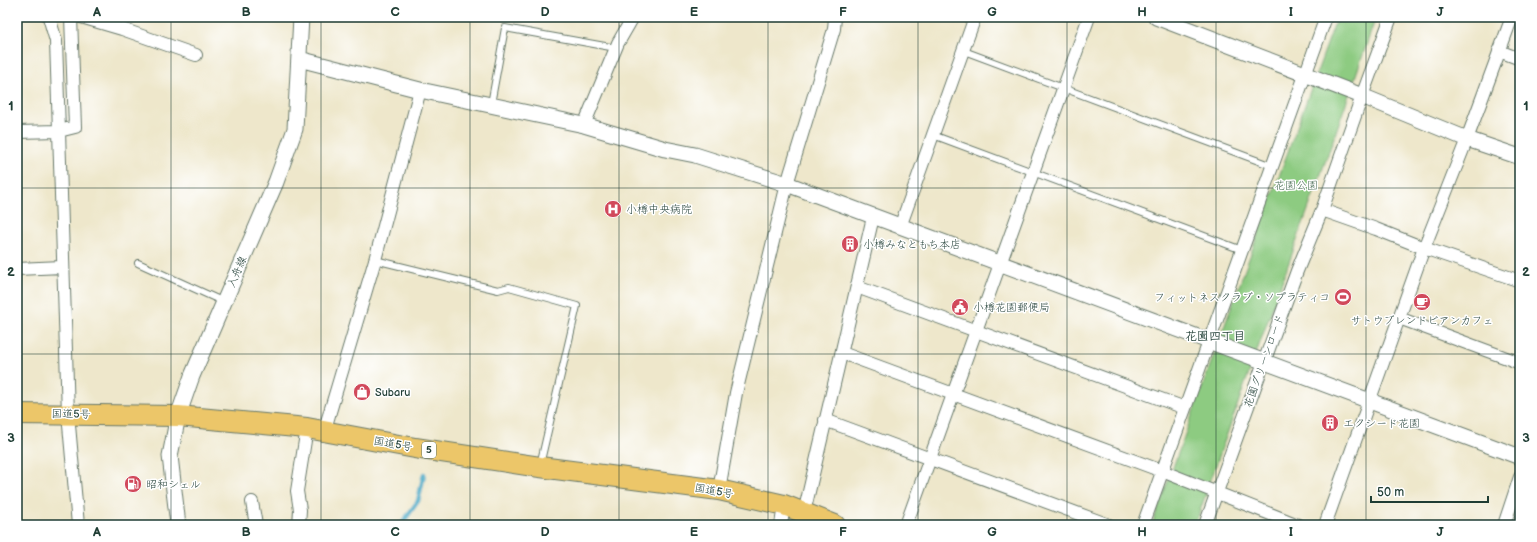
<svg xmlns="http://www.w3.org/2000/svg" width="1537" height="542" font-family="'Balsamiq Sans','Klee One',sans-serif">
<style>
.green{fill:#8dcb81;stroke:#56845a}
.lines{fill:none;stroke-linecap:round;stroke-linejoin:round}
.stream{stroke:#45a7c5;stroke-width:4.5}
.service-casing{stroke:#677869;stroke-width:8}
.minor-casing{stroke:#677869;stroke-width:14}
.tertiary-casing{stroke:#677869;stroke-width:17}
.trunk-casing{stroke:#677869;stroke-width:22}
.service{stroke:#fff;stroke-width:6}
.minor{stroke:#fff;stroke-width:12}
.tertiary{stroke:#fff;stroke-width:15}
.trunk{stroke:#ecc669;stroke-width:20}
.grid{fill:none;stroke:#1f3d34;stroke-width:1;stroke-opacity:0.55}
.labels{text-anchor:middle;dominant-baseline:central;stroke-width:3;stroke-linejoin:round;paint-order:stroke}
.shield{fill:#fff;stroke:#627771;stroke-width:1}
.shield-label{font-size:10px;font-weight:bold;fill:#1f3d34}
.park-label{font-size:11px;fill:#3a6047;stroke:#fff}
.poi-label{font-size:11px;fill:#1f3d34;stroke:#fff;text-anchor:start}
.street-label{font-size:11px;fill:#1f3d34;stroke:#fff}
.neighbourhood-label{font-size:12px;font-weight:bold;fill:#1f3d34;stroke:#fff}
.neatline{fill:none;stroke:#1f3d34;stroke-width:1.5}
.grid-label{font-size:13px;text-anchor:middle;font-weight:bold;fill:#1f3d34}
</style>
<rect width="100%" height="100%" fill="#fff"/>
<filter id="ink" filterUnits="userSpaceOnUse"><feTurbulence type="fractalNoise" baseFrequency=".025" numOctaves="2"/><feDisplacementMap in="SourceGraphic" scale="8" xChannelSelector="R" yChannelSelector="G"/><feConvolveMatrix kernelMatrix="1 2 1 2 8 2 1 2 1" color-interpolation-filters="sRGB"/></filter>
<filter id="wash" filterUnits="userSpaceOnUse"><feTurbulence type="fractalNoise" baseFrequency=".012" numOctaves="4" result="noise"/><feDisplacementMap in="SourceGraphic" scale="16" xChannelSelector="R" yChannelSelector="G"/><feGaussianBlur stdDeviation="0.9" result="paint"/><feColorMatrix in="noise" values="0 0 0 0 0 0 0 0 0 0 0 0 0 0 0 0 0 1.4 0 .05"/><feComposite in="paint" operator="in"/></filter>
<g filter="url(#wash)">
<rect width="100%" height="100%" fill="#eee7cb"/>
<path class="green" d="M1337 17H1376C1318 187 1254 355 1195 525H1152Z"/>
<g class="lines">
<path class="stream" d="M401 525 418 501 424 474"/>
</g>
</g>
<g filter="url(#ink)">
<g class="lines">
<defs>
<path id="service" d="M964 51 1272 166
M491 104 505 28 616 48
M933 135 1242 250
M375 260 498 290 509 287 577 306 540 465
M138 263 224 302"/>
<path id="minor" d="M71 17 75 127 59 131 68 414 78 525
M81 17 122 29 196 55
M1499 51 1520 59
M584 125 618 43 633 17
M17 132 59 131 56 41 49 17
M1322 210 1376 229 1424 248 1520 281
M900 227 975 17
M17 269 62 267
M857 287 1185 408
M1399 318 1520 363
M842 353 1162 471 1298 525
M825 420 1109 525
M324 432 375 260 420 90
M719 490 736 393 787 184 834 29 835 17
M252 502 256 525
M804 513 873 217
M299 525 300 510 297 491 307 428
M781 525 784 505
M906 525 1089 17
M1143 525 1326 17
M1205 525 1297 271 1322 210 1362 96 1391 17
M1325 525 1424 248 1467 139 1512 17
M1504 525 1520 477"/>
<path id="tertiary" d="M1156 17 1362 96 1467 139 1520 157
M299 59 420 90 584 125 665 149 695 155 787 184 1520 457
M178 525 170 456 178 416 192 376 276 182 295 129 301 17"/>
<path id="trunk" d="M17 414 178 416 307 428 415 448 540 467 719 490 784 505 835 525"/>
</defs>
<use href="#service" class="service-casing"/>
<use href="#minor" class="minor-casing"/>
<use href="#tertiary" class="tertiary-casing"/>
<use href="#trunk" class="trunk-casing"/>
<use href="#service" class="service"/>
<use href="#minor" class="minor"/>
<use href="#tertiary" class="tertiary"/>
<use href="#trunk" class="trunk"/>
</g>
</g>
<path class="grid" d="M171 17V525M321 17V525M470 17V525M619 17V525M768 17V525M918 17V525M1067 17V525M1216 17V525M1366 17V525M17 188H1520M17 354H1520"/>
<defs>
<symbol id="hospital-disc" viewBox="-11 -11 22 22"><circle r="9.5" fill="#d1495b" stroke="#fff"/><path d="M-5-5h3v3.5h4V-5h3V5h-3V1.5h-4V5h-3Z" fill="#fff"/></symbol>
<symbol id="building-disc" viewBox="-11 -11 22 22"><circle r="9.5" fill="#d1495b" stroke="#fff"/><path d="M-4-6H4V6H1V3H-1V6H-4ZM-2.5-4.3h1.7v1.8h-1.7ZM.8-4.3h1.7v1.8H.8ZM-2.5-1h1.7V.8h-1.7ZM.8-1h1.7V.8H.8Z" fill="#fff"/></symbol>
<symbol id="stadium-disc" viewBox="-11 -11 22 22"><circle r="9.5" fill="#d1495b" stroke="#fff"/><path d="M0-5a6.5 5 0 1 0 0 10a6.5 5 0 1 0 0-10ZM-3.5-1.8h7v3.6h-7Z" fill="#fff"/></symbol>
<symbol id="cafe-disc" viewBox="-11 -11 22 22"><circle r="9.5" fill="#d1495b" stroke="#fff"/><path d="M-5.5-4.5H6V0H3Q3 3.5 0 3.5H-2.5Q-5.5 3.5-5.5 0ZM3-3.2v2h1.7v-2ZM-6 4.5H4V6H-6Z" fill="#fff"/></symbol>
<symbol id="civic-disc" viewBox="-11 -11 22 22"><circle r="9.5" fill="#d1495b" stroke="#fff"/><path d="M-.6-6.5H3V-4.5H.6V-3L4-1V1h2V6H-6V1h2V-1L-.6-3ZM-1.2 2.5V6h2.4V2.5Z" fill="#fff"/></symbol>
<symbol id="shop-disc" viewBox="-11 -11 22 22"><circle r="9.5" fill="#d1495b" stroke="#fff"/><path d="M-5-2.5h2.3a2.7 3.5 0 0 1 5.4 0H5L5.5 6h-11ZM-1.5-2.5h3a1.5 2.3 0 0 0-3 0Z" fill="#fff"/></symbol>
<symbol id="fuel-disc" viewBox="-11 -11 22 22"><circle r="9.5" fill="#d1495b" stroke="#fff"/><path d="M-5.5-6h7V0h2V4h1.3V-2.5L3-4.5l.8-.8L6-3V5H2.5V1h-1V6h-7ZM-4.2-4.7v3.2H.2V-4.7Z" fill="#fff"/></symbol>
</defs>
<g fill-rule="evenodd">
<use href="#hospital-disc" x="603" y="199" width="20" height="20"/>
<use href="#building-disc" x="840" y="234" width="20" height="20"/>
<use href="#stadium-disc" x="1333" y="287" width="20" height="20"/>
<use href="#cafe-disc" x="1412" y="292" width="20" height="20"/>
<use href="#civic-disc" x="950" y="297" width="20" height="20"/>
<use href="#shop-disc" x="352" y="382" width="20" height="20"/>
<use href="#building-disc" x="1320" y="413" width="20" height="20"/>
<use href="#fuel-disc" x="123" y="474" width="20" height="20"/>
</g>
<g class="labels">
<rect class="shield" x="422" y="442" width="14" height="16" rx="3"/>
<g class="shield-label">
<text x="429" y="450">5</text>
</g>
<g class="park-label">
<text x="1296" y="185">花園公園</text>
</g>
<g class="poi-label">
<text x="626" y="209">小樽中央病院</text>
<text x="863" y="244">小樽みなともち本店</text>
<text x="1330" y="297" text-anchor="end">フィットネスクラブ・ソプラティコ</text>
<text x="973" y="307">小樽花園郵便局</text>
<text x="1422" y="320" text-anchor="middle">サトウブレンドビアンカフェ</text>
<text x="375" y="392">Subaru</text>
<text x="1343" y="423">エクシード花園</text>
<text x="146" y="484">昭和シェル</text>
</g>
<g class="street-label">
<text transform="translate(237 272) rotate(-67)">入舟線</text>
<text transform="translate(1264 361) rotate(-70)">花園グリーンロード</text>
<text transform="translate(71 414) rotate(1)">国道5号</text>
<text transform="translate(393 444) rotate(10)">国道5号</text>
<text transform="translate(714 491) rotate(10)">国道5号</text>
</g>
<g class="neighbourhood-label">
<text x="1215" y="336">花園四丁目</text>
</g>
</g>
<rect width="1537" height="542" fill="none" stroke="#fff" stroke-width="44"/>
<path d="M1371 496v6h117v-6" fill="none" stroke="#1f3d34" stroke-width="2"/>
<text x="1377" y="496" font-size="12" fill="#1f3d34" stroke="#ffffff" stroke-width="3" paint-order="stroke">50 m</text>
<rect x="22" y="22" width="1493" height="498" class="neatline"/>
<g class="grid-label">
<text x="97" y="16">A</text>
<text x="246" y="16">B</text>
<text x="395" y="16">C</text>
<text x="545" y="16">D</text>
<text x="694" y="16">E</text>
<text x="843" y="16">F</text>
<text x="992" y="16">G</text>
<text x="1142" y="16">H</text>
<text x="1291" y="16">I</text>
<text x="1440" y="16">J</text>
<text x="11" y="110">1</text>
<text x="1526" y="110">1</text>
<text x="11" y="276">2</text>
<text x="1526" y="276">2</text>
<text x="11" y="442">3</text>
<text x="1526" y="442">3</text>
<text x="97" y="536">A</text>
<text x="246" y="536">B</text>
<text x="395" y="536">C</text>
<text x="545" y="536">D</text>
<text x="694" y="536">E</text>
<text x="843" y="536">F</text>
<text x="992" y="536">G</text>
<text x="1142" y="536">H</text>
<text x="1291" y="536">I</text>
<text x="1440" y="536">J</text>
</g>
</svg>
